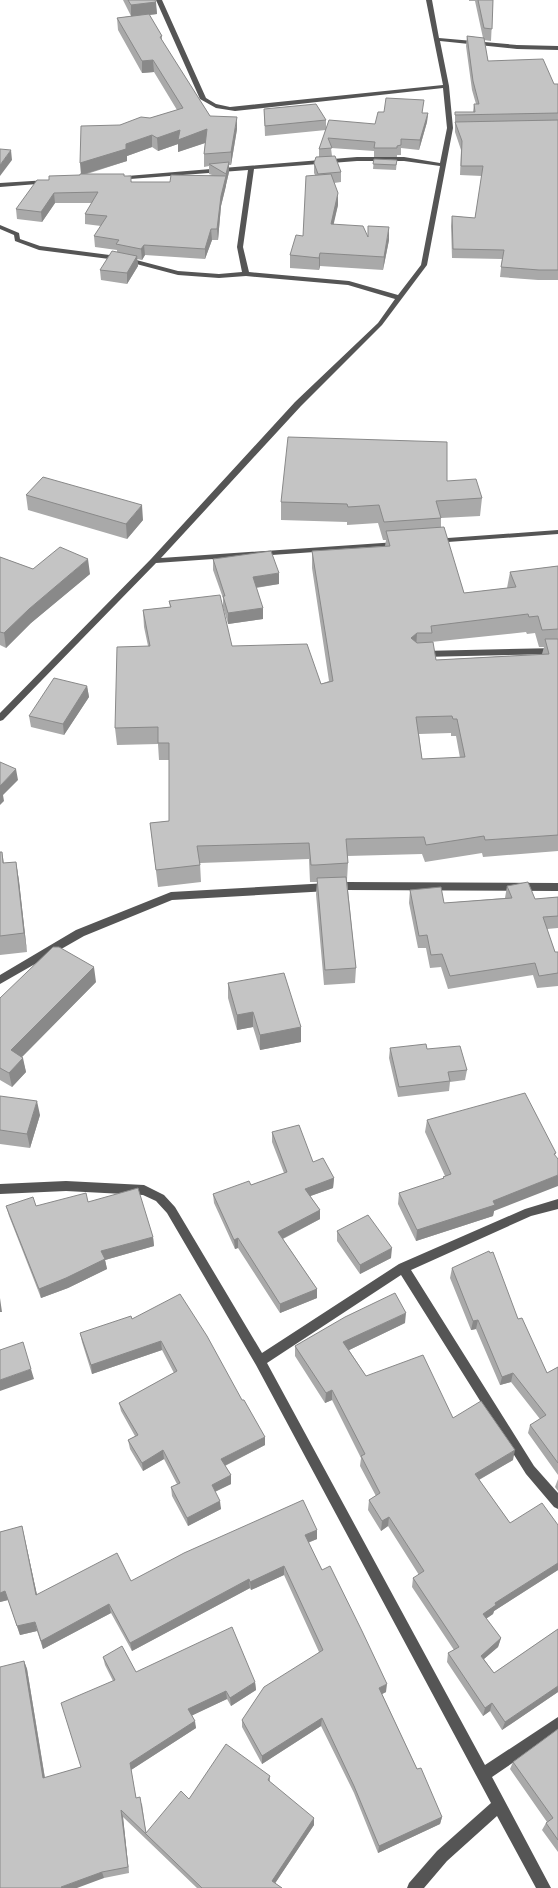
<svg xmlns="http://www.w3.org/2000/svg" width="558" height="1888" font-family="'Archivo Narrow',sans-serif">
<style>
.lines{fill:none;stroke-linecap:round;stroke-linejoin:round}
.street{fill:#555;fill-rule:evenodd}
.wall{fill:#a9a9a9;fill-rule:evenodd}
.shaded-wall{fill:#898989}
.building{fill:#c4c4c4;stroke:#898989;fill-rule:evenodd}
</style>
<rect width="100%" height="100%" fill="#fff"/>
<g class="lines">
<path class="street" d="M156 0H162L206 98 216 104 230 107 443 85 426 0H432L439 38 517 45 558 46V50L517 49 440 41 449 86 453 128 427 265 382 325 301 406 161 558 397 542H400V546L156 563 3 720 0 721V713L151 559 295 402 378 323 395 299 348 285 246 276 219 278 178 275 125 261 39 250 15 241 14 235 0 229V225L19 233 20 239 40 246 125 257 178 271 219 274 242 272 237 247 248 170 117 180 114 178 115 177 357 157H404L440 163 447 128 443 88 235 111 216 108 200 99ZM357 161H404L440 166 421 265 398 295 349 281 249 272 243 247 254 169Z
M48 180 50 181V183L0 187V183Z
M558 530V534L434 543 430 541 434 539Z
M558 648V654L422 657 418 654 422 651Z
M346 882 558 883V891L346 890 172 900 84 936 0 984V975L76 930 171 892Z
M66 1181 144 1185 164 1195 175 1207 262 1353 399 1264 525 1209 558 1199V1209L531 1216 411 1270 534 1466 558 1493V1509L554 1507 526 1474 401 1275 267 1363 485 1765 558 1717V1732L492 1777 551 1888H536L497 1816 447 1861 424 1888H407L409 1883 437 1851 491 1803 256 1365 167 1213 156 1201 143 1195 66 1191 0 1194V1184Z"/>
</g>
<path class="wall" d="M123 0H155L157 14 149 15 162 36V41L210 116 237 129 231 165H229V172L221 206 218 240H212L205 259 145 255 142 260 137 259 138 266 127 284 101 280 100 270 117 252V250L95 247 94 236 101 226 85 224V214L92 203H55L42 222 17 219 16 209 49 180 80 175 120 125 150 118 177 110 154 72 142 73 118 30 117 18 131 16ZM205 143 204 154V167L209 166V174L212 175 170 182H132L124 176 87 174 127 161V156L152 147 158 151 178 144V152Z
M469 0H493L491 41 484 40 488 61 554 84H558V280H538L500 277 502 259 452 258 451 226 452 216 475 218 482 176 460 175 461 150 455 132V112H473L474 104H476L472 90 466 46 467 36 483 38 475 1H469Z
M264 109 326 120V129L375 124 423 113H428L427 122 419 150 401 148V155H397V157H374V151L331 148 332 156 341 172V182L334 183 338 205 333 224 368 237 389 240 383 270 320 266 319 270 290 268V255L303 236 315 175 314 173V163L319 157V149L326 130 265 136Z
M374 159 397 160 396 170 373 169Z
M447 481 482 498 480 516 441 518V527L464 593 507 588 510 572 558 566V851L483 857 482 853 425 862 422 854 347 856 348 863 347 880 356 968 355 983 324 985 316 894 317 882H310L309 859 200 863 201 882 158 887 150 823 169 821V760H159L158 744 117 745 115 728 148 646 144 627 143 610 170 607 169 601 232 646 321 684 329 681 312 568V551L385 546 386 540H383L378 523 347 525V522L281 520V502ZM526 632 527 634 535 633 539 647H544L542 654 436 660 431 642ZM451 733V736H456L460 758 422 759 419 734Z
M26 495 143 520 127 539 28 510Z
M0 557 33 569 90 574 31 623 6 648 0 645Z
M213 559 279 584 256 588 263 619 228 624 223 607V598L213 570Z
M87 686 89 697 64 735 31 727 29 716Z
M0 852H2L4 863 16 862 19 881 27 952 0 955Z
M507 886 535 899 558 897V928L547 929 555 952H558V986L537 988 533 975 448 989 441 967 430 968 426 948H418L409 903 410 890 444 903 505 898Z
M96 982 22 1057 26 1072 12 1087 0 1080V998Z
M228 983 301 1027V1042L260 1050 253 1027 237 1030 228 998Z
M390 1048 427 1049 467 1070 465 1080 450 1082 449 1091 398 1097 389 1058Z
M0 1096 40 1115 30 1148 0 1144Z
M427 1120 556 1153 555 1155 494 1211 493 1216 416 1241 398 1204 399 1193 443 1179V1177L445 1176 425 1132Z
M272 1132 334 1178 333 1188 310 1196 320 1210V1219L283 1239 317 1289V1298L280 1313 238 1248 235 1249 214 1203 213 1194 251 1185 284 1173 272 1142Z
M88 1202 153 1237 154 1246 105 1260 107 1269 68 1288 41 1298 9 1216 6 1206H36Z
M337 1231 391 1258 360 1274 337 1241Z
M452 1268 518 1319 547 1373 558 1367V1475L528 1433 530 1425 540 1419 511 1382 500 1385 476 1329 471 1330 450 1278Z
M132 1319 242 1400 265 1437V1445L225 1466 231 1475V1484L215 1492 221 1509 188 1526 172 1496 171 1487 177 1484 164 1459 143 1471 130 1449 128 1440 135 1436 121 1411 119 1403 174 1373 162 1350 92 1374 82 1342 80 1333Z
M405 1323 349 1350 366 1376 453 1418 513 1460 479 1480 510 1523 558 1525V1570L494 1611 493 1614 486 1619 501 1638 498 1647 484 1659 494 1673 558 1629V1692L502 1730 490 1711 483 1716 447 1662 448 1653 454 1650 412 1587 413 1578 419 1575 388 1526 381 1531 368 1510 369 1500 376 1496 360 1466 361 1458 332 1400 325 1403 295 1356V1346Z
M558 1479V1491L555 1487Z
M22 1526 24 1535 37 1595 131 1581 317 1530V1539L308 1543 386 1692 382 1694 417 1769 442 1817 440 1824 378 1853 354 1793 321 1726 262 1764 242 1727V1720L319 1652 284 1575 251 1590 250 1588 132 1651 111 1613 43 1649 37 1631 20 1635 8 1600 0 1602V1532Z
M103 1657 136 1672 255 1682 256 1690 231 1706 227 1699 192 1715 196 1728 131 1770 136 1798 142 1804 146 1833 189 1799 270 1776V1782L314 1825 275 1883 282 1888H197L123 1817 129 1873 104 1878 0 1888 24 1661 27 1669 45 1778 81 1767 113 1681 105 1665Z
M558 1729V1852L542 1830 546 1823 547 1822 510 1769 513 1762Z"/>
<path class="shaded-wall" d="M156 2 157 14 131 17V5Z
M153 60 154 72 142 73V61Z
M428 113 427 122 419 150 420 140Z
M237 117V129L231 165V152Z
M207 129 208 142 178 152V144L158 151 157 138 180 130Z
M152 135V147L127 156V161L81 175 80 163 126 144Z
M11 150 12 160 0 176V165Z
M229 162V172L226 185V174Z
M226 176V186L221 206 218 240 217 229 221 196Z
M54 193 55 203 42 222 41 212Z
M338 193V205L331 236V224Z
M389 227V240L383 270 384 257Z
M211 229 212 240 205 259V249Z
M144 245 145 255 142 260 141 249Z
M320 253V266L319 270V258Z
M137 256 138 266 127 284V273Z
M142 505 143 520 127 539 126 524Z
M88 559 90 574 31 623 6 648 4 633 29 609Z
M279 573V584L253 588V577Z
M263 608V619L228 624V613Z
M417 633 416 650 411 638Z
M87 686 89 697 64 735 63 724Z
M16 769 18 780 3 795 4 801 0 805V786Z
M16 862 19 881 27 952 24 933Z
M94 967 96 982 14 1065 11 1050Z
M253 1012V1027L237 1030V1015Z
M301 1027V1042L260 1050V1035Z
M23 1058 26 1072 12 1087 9 1073Z
M37 1101 40 1115 30 1148 27 1134Z
M558 1175V1186L494 1211 493 1216 416 1241 417 1230Z
M334 1178 333 1188 305 1198V1189Z
M320 1210V1219L278 1241V1232Z
M153 1237 154 1246 105 1260 107 1269 68 1288 41 1298 39 1289 101 1251Z
M238 1238V1248L235 1249 234 1240Z
M392 1248 391 1258 360 1274V1265Z
M317 1289V1298L280 1313V1304Z
M0 1298 2 1312H0Z
M406 1313 405 1323 343 1353V1342Z
M478 1320 476 1329 471 1330 473 1321Z
M161 1341 162 1350 92 1374 91 1365Z
M31 1369 34 1379 0 1391V1380Z
M513 1373 511 1382 500 1385 502 1377Z
M332 1390V1400L325 1403 326 1393Z
M265 1437V1445L222 1467 221 1459Z
M163 1450 164 1459 143 1471 142 1463Z
M515 1450 513 1460 473 1483 475 1474Z
M231 1475V1484L212 1493V1485Z
M220 1501 221 1509 188 1526 187 1518Z
M389 1517 388 1526 381 1531 382 1521Z
M22 1526 24 1535 39 1604 36 1595Z
M317 1530V1539L304 1544 305 1535Z
M558 1563V1570L494 1611 493 1614 481 1622 483 1614 495 1603Z
M284 1566V1575L251 1590 250 1582Z
M249 1579 250 1588 132 1651 130 1643Z
M5 1591 8 1600 0 1602V1593Z
M109 1604 111 1613 43 1649 41 1641Z
M35 1622 37 1631 20 1635 17 1626Z
M501 1638 498 1647 478 1664 481 1656Z
M24 1661 27 1669 46 1785 43 1778Z
M255 1682 256 1690 231 1706 230 1698Z
M387 1684 386 1692 378 1696 379 1688Z
M558 1686V1692L502 1730 505 1722Z
M226 1691 227 1699 189 1717 188 1709Z
M492 1703 490 1711 483 1716 485 1708Z
M322 1718 321 1726 262 1764V1756Z
M195 1721 196 1728 131 1770 137 1805 130 1763Z
M121 1810 123 1817 129 1873 128 1867Z
M442 1817 440 1824 378 1853 379 1846Z
M314 1818V1825L272 1888V1881Z
M102 1872 104 1878 77 1888H62L61 1887Z"/>
<path class="building" d="M128 0H155L156 2 131 5Z
M478 0H493L492 29 484 28Z
M149 14 162 36 160 37 210 116 237 117 231 152 204 154 207 129 178 140 180 130 157 138 152 135 126 144V149L80 163 81 126 120 125 141 117 150 118 183 108 153 60 142 61 117 18Z
M467 36 484 38 488 61 543 59 554 84H558V113L455 115V112H475L474 104H479L473 81Z
M386 98 424 100 422 113H428L420 140 401 139V145L397 146V148H374L375 142 328 138 332 148 319 149 329 120 375 124 378 112H384Z
M316 104 326 120 265 126 264 109Z
M558 120V270H539L501 267 504 250 453 249 452 216 475 218 483 166H461L462 141 455 122Z
M0 149 11 150 0 165Z
M335 156 341 172 318 174 314 163 316 157Z
M374 159 397 160 396 165 373 164Z
M229 162 226 174 209 164Z
M80 174H124V176H131V182H170L171 175 226 176 221 196 217 229H211L205 249 144 245 141 249 116 244 119 240 94 236 107 216 85 214 98 192 54 193 41 212 16 209 37 180H49V176L80 175Z
M331 174 338 193 331 224 363 226 368 237V226L389 227 384 257 320 253 319 258 290 255 296 235 303 236 306 176Z
M112 251 137 256 127 273 100 270Z
M288 437 447 442V481L476 479 482 498 436 501 441 518 384 522 379 505 348 507 347 504 281 502Z
M43 477 142 505 126 524 26 495Z
M444 527 464 593 516 587 510 572 558 566V629L542 630 538 616 529 617 528 614 431 626 432 633H417L411 638 417 643 433 642 436 660 549 654 545 639H558V835L485 840 484 836 426 845 424 837 346 839 348 863 316 865H311L309 843 197 846 200 865 156 870 150 823 169 821V743H158V727L115 728 117 647 150 646 143 610 171 607 169 601 220 595 232 646 307 644 321 684 333 681 312 551 390 546 386 531ZM452 716 453 719H457L465 757 422 759 416 717Z
M60 547 88 559 29 609 4 633 0 632V557L33 569Z
M271 551 279 573 253 577 263 608 228 613 223 596H225L213 559Z
M54 678 87 686 63 724 29 716Z
M0 762 16 769 0 786Z
M0 852H2L3 863 16 862 24 933 0 936Z
M346 877 356 968 325 970 317 878Z
M528 882 535 899 558 897V916L543 917 555 952H558V973L539 976 535 963 450 976 442 954 431 955 427 935 419 936 410 890 441 887 444 903 512 898 507 886Z
M53 947H59L94 967 11 1050 23 1058 9 1073 0 1068V998Z
M284 973 301 1027 260 1035 253 1012 237 1015 228 983Z
M426 1044 427 1049 460 1046 467 1070 448 1072 450 1081 399 1087 390 1048Z
M525 1093 556 1153 554 1154 558 1159V1175L493 1201 495 1205 417 1230 399 1193 444 1178 443 1177 451 1174 427 1120Z
M0 1096 37 1101 27 1134 0 1130Z
M299 1125 313 1162 323 1158 334 1178 305 1189 320 1210 278 1232 317 1289 280 1304 238 1238 234 1240 213 1194 249 1181 251 1185 287 1172 272 1132Z
M138 1188 153 1237 101 1251 105 1259 66 1278 39 1289 6 1206 33 1197 36 1206 86 1193 88 1202Z
M368 1215 392 1248 360 1265 337 1231Z
M489 1251 490 1253 493 1252 518 1319 522 1318 547 1373 558 1367V1463L530 1425 546 1415 513 1373 502 1377 478 1320 473 1321 452 1268Z
M395 1293 406 1313 343 1342 366 1376 423 1355 453 1418 481 1401 515 1450 475 1474 510 1523 542 1503 558 1525V1563L495 1603 496 1605 483 1614 501 1638 481 1656 494 1673 558 1629V1686L505 1722 492 1703 485 1708 448 1653 459 1647 413 1578 424 1571 389 1517 382 1521 369 1500 380 1493 361 1456 365 1454 332 1390 326 1393 295 1346 345 1317Z
M180 1294 207 1336 242 1400H244L265 1437 221 1459 231 1475 212 1485 220 1501 187 1518 171 1487 180 1483 163 1450 142 1463 128 1440 138 1435 119 1403 177 1371 161 1341 91 1365 80 1333 131 1316 132 1319Z
M23 1342 31 1369 0 1380V1350Z
M303 1500 317 1530 305 1535 322 1570 330 1566 362 1631 387 1684 379 1688 417 1769 421 1768 442 1817 379 1846 354 1786 322 1718 262 1756 242 1720 264 1687 323 1650 284 1566 250 1582 249 1579 130 1643 109 1604 41 1641 35 1622 17 1626 5 1591 0 1593V1532L22 1526 36 1595 117 1553 131 1581 184 1553Z
M232 1627 255 1682 230 1698 226 1691 188 1709 195 1721 130 1763 136 1798 140 1797 146 1833 181 1791 189 1799 226 1744 270 1776 268 1780 314 1818 272 1881 282 1888H202L121 1810 128 1867 102 1872 61 1887 62 1888H0V1667L24 1661 43 1778 81 1767 61 1703 115 1680 103 1657 122 1646 136 1672Z
M558 1729V1840L546 1823 553 1818 513 1762Z"/>
</svg>
